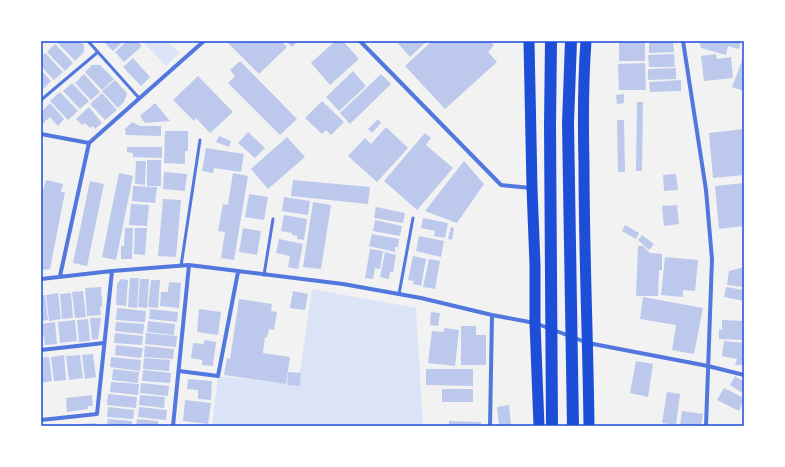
<svg xmlns="http://www.w3.org/2000/svg" width="785" height="467" font-family="Lato,sans-serif">
<style>
.green{fill:#dbe4f7}
.building{fill:#bdc9ec}
.lines{fill:none;stroke-linecap:round;stroke-linejoin:round}
.service{stroke:#5277de;stroke-width:3}
.minor{stroke:#5277de;stroke-width:4}
.trunk{stroke:#1d4ed8;stroke-width:11}
.motorway{stroke:#1d4ed8;stroke-width:12}
.neatline{fill:none;stroke:#1d4ed8;stroke-width:1.5}
</style>
<rect width="100%" height="100%" fill="#f2f2f2"/>
<path class="green" d="M142 41H167L179 53 166 66Z
M312 289 416 308 423 426H212L218 376 298 385Z"/>
<path class="building" d="M58 41H80L84 45V52L75 61 57 42Z
M103 41H124L113 51Z
M127 41H137L142 46 124 62 115 52Z
M226 41H241L243 43 246 41H281L287 47 259 74Z
M286 41H296L297 42 292 47Z
M335 41H343L359 59 330 85 311 63Z
M396 41H424L425 43 410 57Z
M432 41H490L494 45 488 52 497 62 445 109 405 66Z
M619 41H645V61H619Z
M649 41H673L674 52 649 53Z
M699 41H741L739 49 728 46 726 55 701 48Z
M55 44 73 63 65 71 47 52Z
M45 53 63 72 54 80 41 66V57Z
M674 54 675 67H649L648 55Z
M716 54 717 59 731 57 733 78 704 81 701 56Z
M744 56V91L732 87Z
M133 58 150 77 141 86 123 67Z
M240 61 297 119 280 135 228 83 235 76 230 70Z
M645 63 646 90H619L618 64Z
M92 65H100L114 79 102 90 85 72Z
M676 68V79L648 80V69Z
M41 70 51 81 41 91Z
M353 71 366 86 339 111 326 97Z
M84 74 100 92 91 100 75 83Z
M381 74 391 84 350 124 340 113Z
M198 76 233 112 210 133 196 118 194 121 173 100Z
M115 80 127 93 124 102 118 108 102 91Z
M681 80V91L650 92 649 82Z
M72 83 89 101 80 109 63 91Z
M60 92 78 111 68 120 50 101Z
M102 93 117 110 105 120 90 104Z
M624 94V103L617 104 616 95Z
M322 101 344 122 331 135 326 130 322 134 305 118Z
M637 102H643L642 171H636Z
M50 103 64 119 58 126 50 117 41 125V112Z
M155 103 170 121 145 123 140 116Z
M89 107 102 123 95 129 93 126 90 128 85 123 82 125 76 119Z
M378 119 381 123 372 133 368 129Z
M617 120H624L625 172H618Z
M132 122 140 126H161V136L126 135 125 129Z
M386 127 408 148 377 182 348 156 365 138 371 144Z
M744 129V175L713 178 709 133Z
M165 131H188V151H185V164L164 163Z
M248 132 265 148 255 158 238 143Z
M425 133 431 138 426 145 453 168 417 210 384 181Z
M219 136 231 141 229 147 216 142Z
M287 137 305 157 268 189 251 169Z
M127 147H162V158L133 157V153L127 152Z
M206 148 244 154 241 172 214 168 213 173 202 171Z
M147 160H161V186H147Z
M136 161H146L145 185 135 184Z
M464 161 484 184 457 223 425 211Z
M164 172 187 174 185 191 163 189Z
M119 173 133 176 116 260 102 257Z
M233 173 248 176 234 260 221 258 225 232 218 231 223 204 228 205Z
M676 174 678 190 664 191 663 175Z
M46 180 63 184 61 192H65L50 269 41 270V188H44Z
M293 180 370 187 368 204 291 196Z
M90 181 104 184 87 266 73 263Z
M744 183V226L719 229 715 186Z
M133 186 157 187 155 203 132 201Z
M249 194 268 197 264 220 245 217Z
M284 197 310 201 308 215 282 211Z
M163 199 181 200 176 257 158 256Z
M313 202 331 205 321 269 303 267Z
M131 204 149 205 147 226 129 225Z
M677 205 679 224 664 226 662 206Z
M376 207 405 213 403 223 374 218Z
M284 215 307 219 304 240 297 239V236L292 235V233L281 231Z
M423 218 448 223 445 238 434 236 435 231 421 228Z
M375 220 402 226 400 236 373 231Z
M625 225 639 233 636 239 622 231Z
M451 227 454 228 452 240 448 239Z
M125 228H133L132 259H121V246H124Z
M135 228H147L145 255 134 254Z
M243 228 261 231 257 255 239 252Z
M372 234 399 239 398 247H395V252L369 246Z
M642 235 654 244 649 250 638 240Z
M419 236 444 241 441 257 416 251Z
M279 239 303 244 298 269 288 267 290 256 276 253Z
M638 246H643L650 253 662 254V270H659L658 296H636Z
M370 249 383 251 380 269 375 268 373 279 365 278Z
M385 252 396 255 393 272H390L389 279 380 277Z
M413 256 426 259 421 286 413 284 414 281 408 280Z
M665 257 698 260 695 291 683 290V297L661 295Z
M429 259 440 261 435 289 423 287Z
M744 267V287L727 285 729 271Z
M130 278H139L137 308 128 307Z
M121 279 128 280 126 306 116 305 117 284Z
M140 279H149L147 308 138 307Z
M151 280H160L158 308 148 307Z
M169 282 181 283 179 308 160 306 161 292H168Z
M101 287 102 301V307H100L101 315 87 316 85 288Z
M726 287 744 290V301L724 297Z
M83 291 86 317 75 318 72 292Z
M293 291 308 294 305 310 290 308Z
M58 293 61 319 49 321 46 295Z
M71 293 73 318 62 319 60 294Z
M41 295H45L48 320 41 321Z
M643 297 703 308 694 354 672 350 676 325 640 319Z
M239 299 272 304 271 311 277 312 274 330 269 329 267 338 265 337 263 353 290 357 286 384 224 375 227 358 230 359Z
M117 308 146 311 145 322 116 320Z
M150 309 178 312 177 322 149 319Z
M199 309 221 312 218 335 197 332Z
M431 312 440 313 438 326 430 325Z
M90 318H101L98 339 92 340Z
M88 319 90 341 79 342 77 320Z
M75 320 77 341 60 343 58 322Z
M722 320 744 321V340L719 339V329L722 330Z
M148 321 175 324 174 335 147 332Z
M55 322 57 344 45 345 44 337H41V324Z
M116 322 144 324 143 334 115 331Z
M461 326H476V335H486V365H461Z
M444 328 459 330 455 366 428 363 432 331 444 332Z
M115 333 143 336 142 345 114 343Z
M146 333 177 336 176 347 145 344Z
M204 340 216 342 213 366 202 365V360L191 358 193 343 204 344Z
M724 341 744 343V365H735L737 359 722 356Z
M116 345 143 348 141 358 115 355Z
M145 346 174 349 173 359 144 357Z
M93 354 96 377 85 379 82 355Z
M64 355 66 380 54 381 51 357Z
M80 355 83 378 69 380 66 356Z
M49 357 52 381 41 383V358Z
M111 357 141 360 140 371 110 367Z
M144 358 170 360 169 371 143 369Z
M636 361 653 364 648 397 630 393Z
M113 369 139 372 138 383 112 380Z
M426 369H473V386L426 385Z
M143 370 171 373 170 383 142 381Z
M288 372 301 373 300 386 287 385Z
M735 376 744 382V394L730 385Z
M188 379 212 381 211 400 198 399V390L187 389Z
M111 382 139 384 138 395 110 392Z
M141 383 169 386 168 396 140 393Z
M724 388 744 398 739 411 717 400Z
M442 389H473V402H442Z
M667 392 680 394 676 425 662 423Z
M108 394 137 397 136 408 107 405Z
M92 395 93 406H88V409L67 412 66 398Z
M140 395 165 397 164 408 139 405Z
M185 400 211 403 208 424 183 421Z
M509 405 511 426H499L497 407Z
M108 407 134 410 133 419 107 417Z
M139 407 167 410 166 420 138 417Z
M682 411 703 414 701 426H680Z
M108 419 132 421V426H107Z
M137 419 158 421V426H136Z
M449 421 481 422V426H449Z
M95 423 96 426H68V425Z"/>
<g class="lines">
<path class="service" d="M88 41 139 98
M41 100 98 52
M181 266 200 140
M264 275 273 219
M399 294 413 218"/>
<path class="minor" d="M360 41 501 185 531 188
M683 41 706 190 712 259 706 426
M41 134 89 143
M60 276 89 143 204 41
M41 279 112 271 189 265 343 284 421 298 492 315 535 323 588 343 708 366 744 375
M41 350 104 343
M179 371 218 376 238 272
M41 420 97 414 112 271
M173 426 189 265
M490 426 492 315"/>
<path class="trunk" d="M529 41 532 188 535 265V323L539 426
M586 41C583 82 583 124 584 165 584 252 588 339 589 426"/>
<path class="motorway" d="M551 41 550 126 552 426
M571 41 568 123 573 426"/>
</g>
<rect width="785" height="467" fill="none" stroke="#ffffff" stroke-width="84"/>
<rect x="42" y="42" width="701" height="383" class="neatline"/>
</svg>
